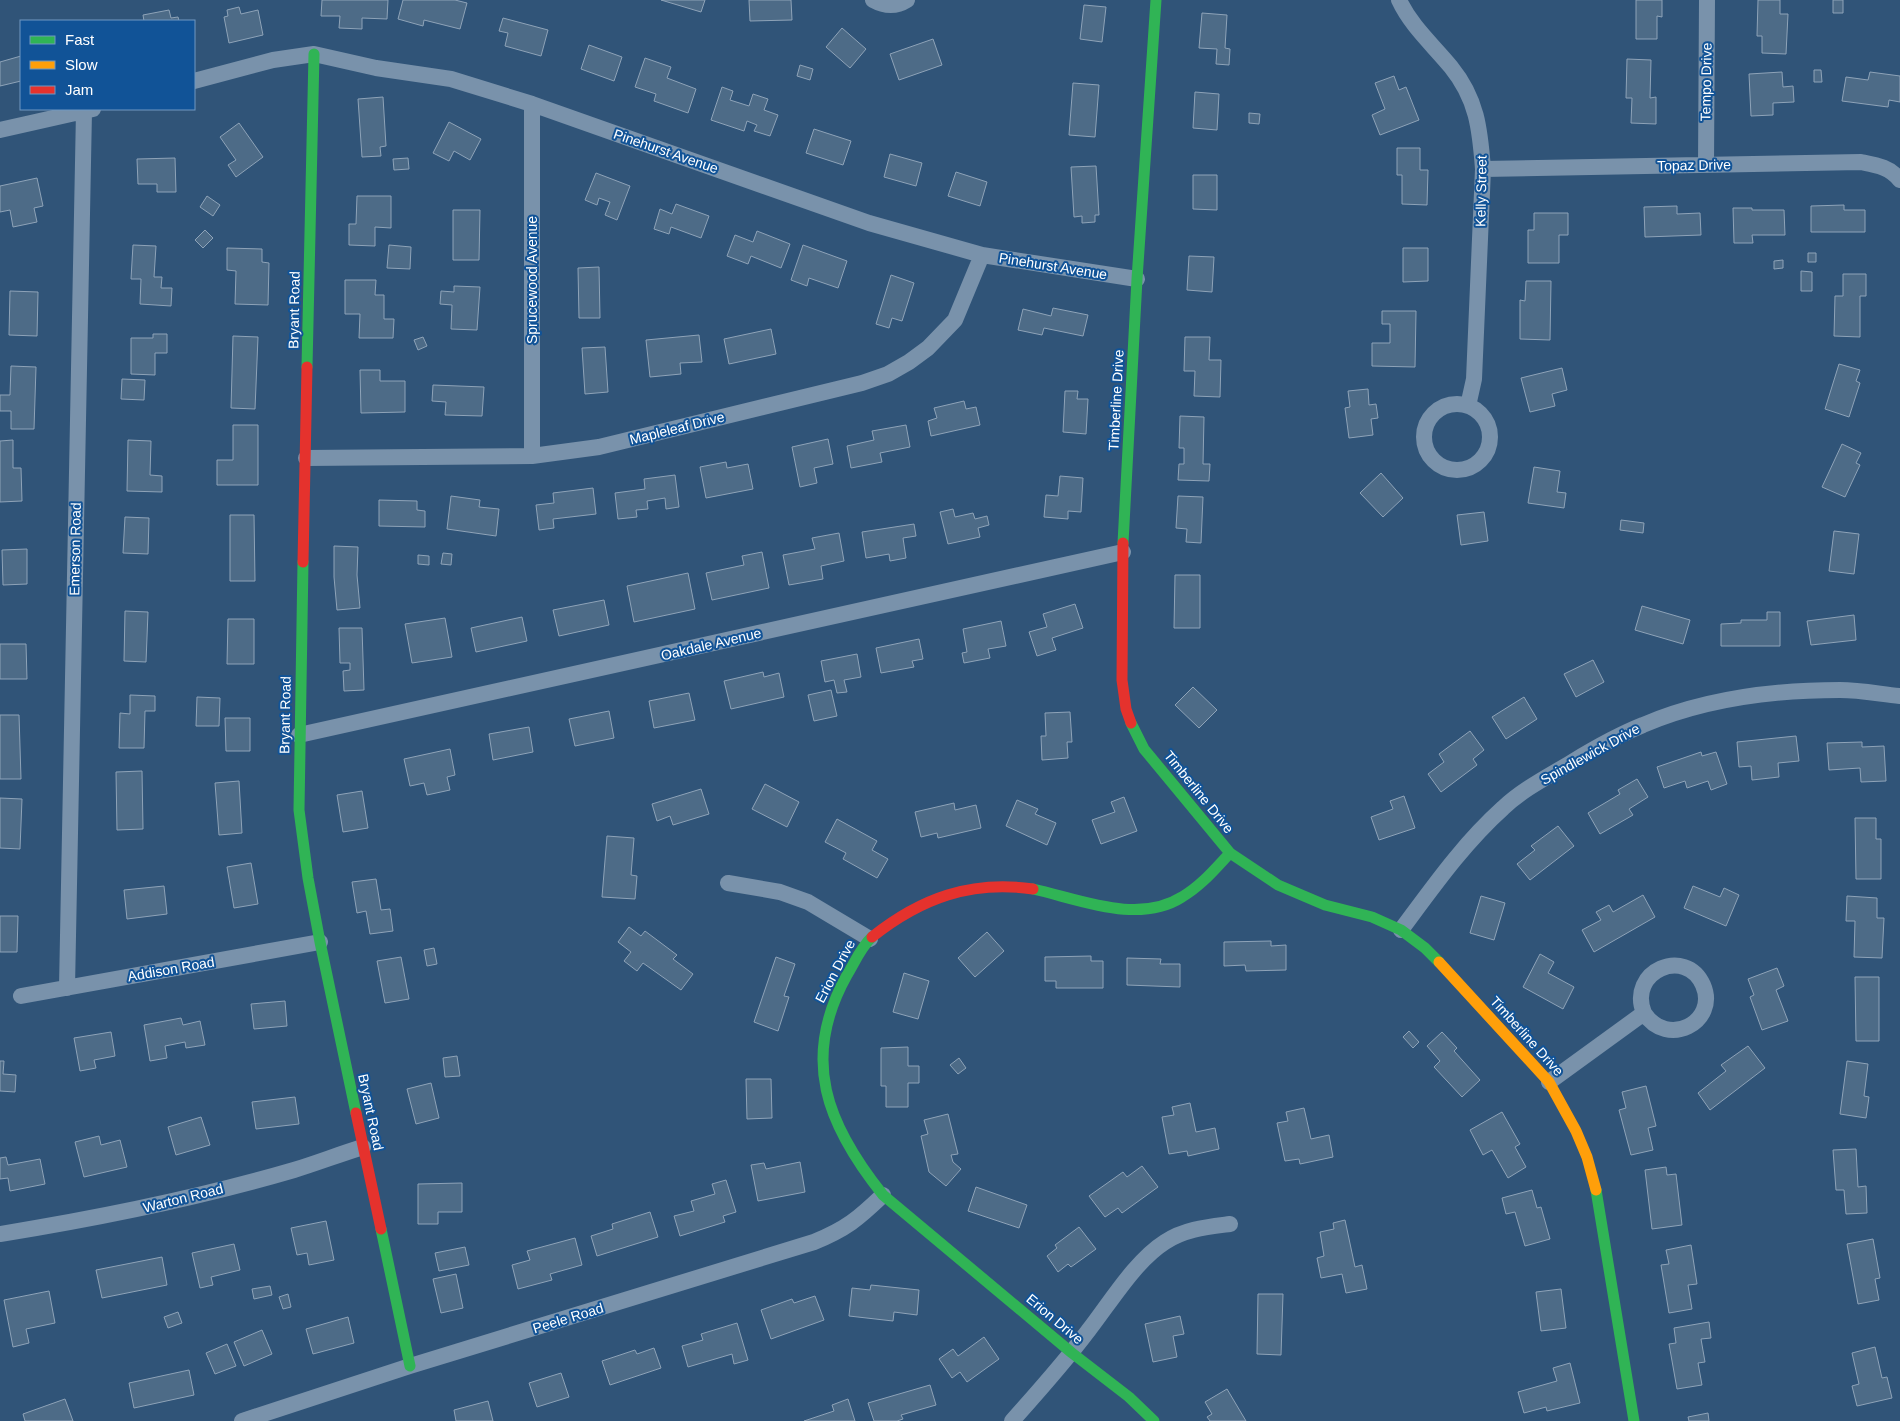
<svg xmlns="http://www.w3.org/2000/svg" width="1900" height="1421" font-family="Helvetica,sans-serif">
<style>
.building{fill:#4d6b87;stroke:#8ea3b8}
.lines{fill:none;stroke-linecap:round;stroke-linejoin:round}
.street{stroke:#7992ab;stroke-width:16}
.fast{stroke:#30b455;stroke-width:11}
.slow{stroke:#ff9f0a;stroke-width:11}
.jam{stroke:#e5322d;stroke-width:11}
.labels{text-anchor:middle;dominant-baseline:central;stroke-width:4;stroke-linejoin:round;paint-order:stroke}
.street-label{font-size:14px;fill:#fff;stroke:#115397}
</style>
<rect width="100%" height="100%" fill="#305478"/>
<path class="building" d="M322 0H388L387 19 362 18V29L339 28 340 16H321Z
M403 0H455L467 3 460 29 424 20 423 26 398 19Z
M661 0H705L701 12Z
M749 0H791L792 20 750 21Z
M1636 0H1662V17L1657 16V39H1636Z
M1758 0H1780V14H1788L1786 54 1762 53V36H1757Z
M1833 0H1843V13H1833Z
M1084 5 1106 7 1102 42 1080 39Z
M239 7 241 14 258 10 263 35 229 43 224 17 228 16 227 10Z
M169 10 171 18 178 17 179 21H144L143 15Z
M1202 13 1227 15 1225 48 1230 49 1229 65 1216 64 1217 49 1199 48Z
M503 18 548 30 541 56 505 46 508 33 499 31Z
M842 28 866 49 850 68 826 47Z
M933 39 942 65 899 80 890 54Z
M589 45 622 57 614 81 581 69Z
M21 56V81L0 86V62Z
M645 58 671 67 667 78 696 89 688 113 654 101 656 94 635 87Z
M1627 59 1651 60 1650 98 1656 97V124L1631 123 1632 98H1626Z
M800 65 813 69 810 80 797 76Z
M1814 70H1821L1822 82H1814Z
M1782 72 1783 87 1793 86 1794 102 1773 103V115L1751 116 1749 74Z
M1870 72 1900 76V102L1889 100 1888 107 1842 101 1846 77 1868 80Z
M1394 76 1399 90 1406 87 1419 120 1380 135 1372 115 1385 109 1375 83Z
M1073 83 1099 85 1095 137 1069 135Z
M722 87 733 91 730 100 749 106 753 94 768 99 764 110 778 115 770 136 754 131 757 125 747 121 744 131 711 120Z
M1195 92 1219 94 1217 130 1193 128Z
M383 97 386 146 380 147 381 156 362 157 358 99Z
M1249 113 1260 114 1259 124 1249 123Z
M449 122 481 139 470 160 454 151 449 161 433 153Z
M239 123 263 157 236 177 228 165 236 160 220 137Z
M814 129 851 141 843 165 806 153Z
M1397 148H1420V170H1428L1427 205 1402 204V175H1397Z
M890 154 922 163 916 186 884 177Z
M175 158 176 192H157V184H138L137 159Z
M408 158 409 169 394 170 393 159Z
M1096 166 1099 215H1095V222L1082 223V216L1074 217 1071 167Z
M956 172 987 182 980 206 948 196Z
M596 173 630 186 617 220 605 215 610 202 599 198 597 205 585 200Z
M1193 175H1217V210L1193 209Z
M37 178 43 206 34 208 37 222 13 227 10 210 0 212V186Z
M207 196 220 205 213 216 200 207Z
M357 196H391V228L375 227V246L349 245V224H356Z
M676 204 709 216 701 238 671 227 669 234 654 229 660 209 672 214Z
M1844 205V210H1865V232H1811V206Z
M1677 206V214L1700 213 1701 235 1645 237 1644 207Z
M1733 208H1752V210H1784L1785 235H1752L1753 243H1734Z
M453 210H480L479 260H453Z
M1534 213H1568V235H1559V263H1528V230H1534Z
M205 230 213 238 203 248 195 240Z
M757 231 790 244 781 268 751 256 748 264 727 256 735 235 753 242Z
M133 245 156 246 154 277H162L161 288H172L171 306 140 304 141 279H131Z
M389 245 411 247 410 269 387 268Z
M803 245 847 261 838 288 809 278 807 286 791 280Z
M227 248 262 249V262L269 263 268 305 235 304 236 271 227 270Z
M1403 248H1428V281L1403 282Z
M1808 253H1816V262H1808Z
M1189 256 1214 257 1212 292 1187 290Z
M1783 260V268L1774 269V261Z
M599 267 600 318H579L578 268Z
M1801 271 1812 272V291H1801Z
M1843 274H1866V296H1860V337L1834 336 1835 296H1843Z
M891 275 914 283 902 321 892 318 889 328 876 324Z
M345 280H376L375 295H384V319H394L393 338H359L360 314H345Z
M1526 281H1551L1550 340 1520 339V300L1525 301Z
M454 286 480 287 477 330 451 329 452 305 440 304 441 291 454 292Z
M10 291 38 292 37 336 9 335Z
M1053 308 1088 315 1083 336 1044 328 1042 335 1018 330 1023 309 1051 316Z
M1382 311H1416L1415 367 1372 366V343H1390V324H1382Z
M771 329 776 354 729 364 724 339Z
M153 334H167V353H155V375L131 374V338H153Z
M699 335 702 362 680 363 681 374 650 377 646 340Z
M233 336 258 337 255 409 231 408Z
M423 337 427 346 418 350 414 340Z
M1185 337H1210L1209 360H1221L1220 397 1194 396 1195 371H1184Z
M605 347 608 392 585 394 582 348Z
M1839 364 1860 370 1856 381 1860 383 1849 417 1825 409Z
M11 366 36 367 34 429H11V411H0V395H10Z
M1562 368 1567 390 1552 394 1555 406 1530 412 1521 378Z
M360 370H380V381H405V412L361 413Z
M122 379 145 380 144 400 121 399Z
M433 385 484 387 482 416 445 415 446 402 432 401Z
M1368 389 1369 405 1376 404 1378 418 1371 419 1373 435 1349 438 1345 408 1350 407 1348 391Z
M1065 391H1078L1077 399H1088L1086 434 1063 432Z
M964 401 966 409 976 407 980 425 931 436 928 421 937 418 934 408Z
M1180 416 1204 417 1203 464H1210L1209 481 1178 480 1179 464H1184V448H1179Z
M233 425H258V485H217V460H233Z
M906 425 910 447 880 453 882 462 851 468 847 446 874 440 872 431Z
M828 439 833 464 814 468 817 483 800 487 792 447Z
M13 440V468H21L22 501 0 502V441Z
M128 440 151 441 150 475 162 476V492L127 491Z
M1842 444 1861 453 1856 463 1860 465 1845 497 1822 487Z
M726 462 727 468 748 464 753 489 706 498 700 467Z
M1534 467 1560 471 1557 492 1566 493 1564 508 1528 503Z
M1381 473 1403 498 1383 517 1360 493Z
M675 475 679 507 666 509 665 498 647 501 648 509 636 510 637 517 618 519 615 493 645 489 644 479Z
M1060 476 1083 478 1081 512 1068 511V519L1044 517 1046 495 1058 496Z
M593 488 596 514 553 519 554 528 539 530 536 505 554 503 553 493Z
M451 496 480 500 479 507 499 509 496 536 447 529Z
M1178 496 1203 497 1201 543 1186 542 1187 529 1176 528Z
M379 500 417 501V510L425 511V527L379 526Z
M953 509 955 517 973 513 975 519 987 516 989 525 978 528 980 537 948 544 940 512Z
M1484 512 1488 541 1461 545 1457 515Z
M230 515H254L255 581H230Z
M125 517 149 518 148 554 123 553Z
M1621 520 1644 523 1643 533 1620 530Z
M914 524 916 536 903 538 906 558 890 561 889 554 866 558 862 532Z
M1834 531 1859 534 1854 574 1829 571Z
M839 533 844 561 821 566 823 579 789 585 783 555 815 549 812 538Z
M334 546 358 547 357 575 360 608 337 610 334 577Z
M27 549V584L3 585 2 550Z
M762 552 769 588 712 600 706 573 744 565 742 556Z
M443 553 452 554 451 565 441 564Z
M418 555 429 556V565L418 564Z
M688 573 695 609 634 622 627 586Z
M1175 575H1200V628H1174Z
M604 600 609 625 559 636 553 610Z
M1075 604 1083 628 1052 638 1056 650 1037 656 1029 632 1047 627 1043 614Z
M1642 606 1690 620 1683 644 1635 630Z
M125 611 148 612 146 662 124 661Z
M1767 612H1780V646H1721V624L1741 623V620H1767Z
M1854 615 1856 640 1811 645 1807 621Z
M522 617 527 641 476 652 471 628Z
M445 618 452 657 412 663 405 624Z
M228 619H254V664H227Z
M1001 621 1006 646 988 649 990 658 964 663 962 653 967 652 963 629Z
M339 628H362L364 690 344 691 343 671 350 670V663H340Z
M919 639 923 659 912 661 914 667 881 673 876 648Z
M0 644H26L27 679H0Z
M857 654 861 677 844 680 847 692 837 693 834 680 825 682 821 661Z
M1593 660 1604 682 1576 697 1564 674Z
M763 672 764 677 779 673 784 697 731 709 724 681Z
M1193 687 1217 710 1199 728 1175 705Z
M831 690 837 716 814 721 808 695Z
M689 693 695 720 654 728 649 701Z
M130 695 155 696V711H145L144 748H119L120 713 130 714Z
M197 697 220 698 219 726H196Z
M1524 697 1537 719 1506 739 1492 717Z
M609 711 614 738 575 746 569 719Z
M1070 712 1072 742H1067L1068 758 1042 760 1041 736H1046L1045 713Z
M0 715H19L21 779H0Z
M225 718H250V751H226Z
M529 727 533 752 493 760 489 734Z
M1470 731 1484 750 1473 759 1477 765 1441 792 1428 774 1444 762 1439 754Z
M1796 736 1799 761 1778 763 1779 777 1752 780 1751 766 1739 767 1737 742Z
M1862 742V747L1884 746 1886 781 1861 782 1860 768 1829 770 1827 743Z
M450 749 455 775 447 777 450 790 427 795 424 783 410 786 404 759Z
M1701 752 1702 756 1716 752 1727 784 1711 790 1708 781 1687 788 1685 781 1664 788 1657 767Z
M142 771 143 829 117 830 116 772Z
M1637 779 1648 797 1629 809 1633 815 1600 834 1588 813 1620 794 1618 790Z
M239 781 242 833 219 835 215 783Z
M765 784 799 802 787 827 752 809Z
M701 789 709 814 673 825 670 816 657 821 652 804Z
M362 791 368 828 343 832 337 795Z
M1404 796 1415 828 1379 840 1371 817 1393 809 1390 801Z
M1124 797 1137 831 1101 844 1092 820 1115 812 1111 802Z
M0 798 22 799 20 849 0 848Z
M1017 800 1038 809 1035 814 1056 823 1047 845 1006 826Z
M954 803 955 810 976 805 981 828 938 838 937 833 921 837 915 812Z
M1855 818H1876V839H1881V879H1856Z
M837 819 877 841 872 850 888 859 877 878 843 859 846 853 825 842Z
M1558 826 1574 846 1530 880 1517 864 1535 850 1531 846Z
M607 836 634 838 631 875 637 876 635 899 602 897Z
M251 863 258 904 234 908 227 867Z
M376 879 381 910 390 909 393 931 370 934 366 911 357 913 352 882Z
M164 886 167 914 127 919 124 890Z
M1693 886 1720 897 1724 888 1739 895 1726 926 1684 908Z
M1643 895 1655 917 1594 952 1582 930 1601 920 1596 912 1609 905 1613 912Z
M1481 896 1505 903 1494 940 1470 933Z
M1847 896 1877 898V918H1884L1882 958 1854 957 1855 921H1846Z
M0 916H18L17 952H0Z
M629 927 641 936 645 931 677 955 673 959 693 974 681 990 643 963 637 971 624 961 631 952 618 942Z
M987 932 1004 951 975 977 958 958Z
M1271 941V946L1286 945V970L1246 971 1245 965 1224 966V942Z
M434 948 437 964 427 966 424 950Z
M1540 954 1554 962 1548 973 1574 987 1563 1009 1523 987Z
M1091 956V961H1103V988H1056V981H1045V957Z
M401 957 409 999 385 1003 377 961Z
M776 957 795 964 784 996 789 997 778 1031 754 1022Z
M1127 958 1161 959 1160 964H1180V987L1127 985Z
M1777 968 1784 986 1776 990 1788 1021 1762 1030 1750 997 1754 995 1748 979Z
M904 973 929 981 918 1019 893 1012Z
M1855 977H1879V1041H1856Z
M285 1001 287 1026 254 1029 251 1004Z
M181 1018 183 1025 200 1021 205 1045 186 1048 185 1042 165 1046 167 1058 150 1061 144 1025Z
M1409 1031 1419 1042 1413 1048 1403 1037Z
M111 1032 115 1056 94 1060 96 1068 80 1071 74 1038Z
M1442 1032 1457 1048 1454 1051 1480 1080 1462 1097 1434 1067 1440 1061 1427 1046Z
M1748 1046 1765 1068 1710 1110 1698 1093 1726 1071 1721 1065Z
M908 1047V1066H919V1083H908V1107H886V1086H881V1048Z
M457 1056 460 1076 445 1077 443 1058Z
M959 1058 966 1068 958 1074 950 1065Z
M0 1061H4L3 1074 16 1075 15 1092 0 1091Z
M1847 1061 1868 1064 1864 1096 1869 1097 1866 1118 1840 1114Z
M746 1079H771L772 1118 747 1119Z
M431 1083 439 1118 416 1124 407 1089Z
M1646 1086 1656 1126 1648 1128 1653 1150 1631 1155 1619 1110 1626 1108 1622 1092Z
M295 1097 299 1124 256 1129 252 1102Z
M1190 1103 1196 1132 1215 1128 1219 1149 1188 1156 1187 1151 1169 1154 1162 1117 1174 1115 1172 1107Z
M1304 1108 1311 1139 1329 1135 1333 1157 1300 1164 1299 1159 1285 1161 1277 1123 1288 1121 1286 1112Z
M1502 1112 1520 1144 1515 1147 1526 1167 1508 1178 1492 1150 1483 1155 1470 1130Z
M948 1114 958 1154 951 1155 953 1162 961 1169 946 1186 929 1172 921 1136 928 1134 924 1120Z
M201 1117 210 1145 176 1155 168 1127Z
M99 1136 101 1145 120 1140 127 1167 84 1177 75 1142Z
M1856 1149 1858 1187 1866 1186 1867 1213 1846 1214 1844 1190H1836L1833 1150Z
M6 1157 8 1165 40 1159 45 1184 10 1191 8 1178 0 1179V1158Z
M800 1162 805 1192 758 1201 751 1165 764 1163 766 1169Z
M1142 1166 1158 1187 1122 1213 1118 1208 1105 1217 1089 1196 1123 1172 1127 1177Z
M1666 1167 1667 1175 1676 1174 1682 1225 1652 1229 1645 1170Z
M726 1180 736 1212 723 1216 725 1222 680 1236 674 1216 694 1211 691 1201 715 1194 712 1184Z
M462 1183V1212H438V1224H418V1184Z
M976 1187 1027 1205 1019 1228 968 1211Z
M1532 1190 1537 1208 1541 1207 1550 1239 1525 1246 1515 1212 1506 1214 1502 1198Z
M650 1212 658 1237 597 1256 591 1236 613 1229 612 1224Z
M1345 1220 1355 1267 1362 1265 1367 1289 1346 1293 1342 1274 1321 1278 1317 1258 1324 1256 1320 1232 1334 1229 1333 1223Z
M326 1221 334 1260 309 1265 307 1253 297 1255 291 1228Z
M1079 1227 1096 1249 1071 1267 1068 1264 1058 1272 1047 1256 1057 1248 1055 1245Z
M575 1238 582 1265 550 1274 552 1280 518 1289 512 1265 530 1260 527 1251Z
M1873 1239 1880 1278 1875 1279 1879 1300 1858 1304 1847 1244Z
M234 1244 240 1270 211 1277 213 1285 200 1288 192 1253Z
M1691 1245 1697 1284 1688 1285 1692 1309 1669 1313 1661 1265 1669 1264 1666 1250Z
M465 1247 469 1265 439 1271 435 1253Z
M162 1257 167 1285 102 1298 96 1270Z
M456 1274 463 1308 441 1313 433 1279Z
M871 1285 919 1290 917 1315 894 1312 893 1321 849 1316 852 1288 870 1290Z
M270 1286 272 1295 254 1299 252 1289Z
M1561 1289 1566 1328 1541 1331 1536 1292Z
M49 1291 55 1323 26 1329 29 1343 13 1347 4 1300Z
M288 1294 291 1307 283 1309 279 1297Z
M1258 1294H1283L1281 1355 1257 1354Z
M815 1296 824 1320 771 1339 761 1310 792 1299 794 1303Z
M178 1312 182 1323 168 1328 164 1317Z
M1180 1316 1184 1334 1173 1336 1177 1357 1153 1362 1145 1324Z
M348 1317 354 1343 313 1354 306 1329Z
M1709 1322 1711 1338 1701 1339 1705 1362 1698 1363 1702 1385 1677 1389 1669 1344 1676 1343 1674 1328Z
M737 1323 748 1360 734 1364 732 1354 688 1367 682 1346 703 1340 701 1334Z
M262 1330 272 1354 244 1366 234 1342Z
M984 1337 999 1359 967 1382 960 1372 952 1378 939 1359 953 1349 958 1356Z
M227 1344 236 1366 215 1374 206 1353Z
M1875 1347 1882 1378 1887 1377 1892 1398 1857 1406 1852 1386 1859 1384 1852 1353Z
M654 1348 661 1368 610 1385 602 1361 635 1350 637 1354Z
M1570 1363 1580 1403 1547 1411 1546 1407 1524 1413 1518 1392 1557 1381 1553 1368Z
M189 1370 194 1395 134 1408 129 1383Z
M561 1373 569 1397 537 1407 529 1383Z
M930 1385 936 1405 901 1415 903 1419 897 1421H874L868 1403Z
M1227 1389 1246 1421H1210L1207 1417 1212 1414 1205 1402Z
M65 1399 73 1421H25L23 1414Z
M848 1399 855 1421H804L834 1411 832 1405Z
M488 1401 493 1421H456L454 1410Z
M1708 1413 1709 1421H1689L1688 1417Z"/>
<g class="lines">
<path class="street" d="M873 0C884 6 896 7 907 0
M1399 0C1411 26 1433 45 1451 67 1477 99 1480 129 1483 169L1474 379 1468 406
M194 81 273 60 314 54 376 68 451 79 532 104 869 223 982 255 1137 279
M532 104V456
M0 130 93 109
M1706 165 1707 0
M1483 169 1861 162C1876 165 1890 167 1900 180
M1424 437a33 33 0 1 1 66 0a33 33 0 1 1-66 0Z
M306 458 532 456 599 447 862 383 888 374 909 362 928 348 955 320 982 255
M299 735 1123 552
M728 883 780 892 808 902 870 939
M1401 930C1433 887 1463 844 1503 808 1523 789 1549 776 1572 762 1595 748 1618 735 1643 725 1704 699 1773 690 1840 690 1860 690 1880 694 1900 696
M67 988 84 111
M21 996 320 942
M1549 1082 1644 1013C1667 1049 1719 1022 1703 985 1686 946 1627 971 1644 1013
M0 1234C99 1218 198 1198 294 1170 317 1163 340 1154 363 1147
M242 1421 410 1366 814 1242C846 1229 858 1219 883 1195
M1012 1421C1038 1392 1064 1363 1088 1331 1110 1303 1135 1261 1165 1242 1185 1229 1207 1227 1230 1224"/>
<path class="fast" d="M307 367 314 54
M1123 543 1137 279 1156 0
M303 562 299 810 308 878 320 942 356 1113
M1131 723 1144 749 1230 853 1278 885 1325 905 1372 917 1401 930 1425 948 1439 962
M1033 889C1079 899 1138 925 1182 897 1201 886 1215 869 1230 853
M872 937C861 947 855 962 847 975 800 1059 827 1125 883 1195L1072 1353 1129 1397 1154 1421
M1596 1190 1634 1421
M381 1229 410 1366"/>
<path class="slow" d="M1439 962 1549 1082 1576 1131 1587 1157 1596 1190"/>
<path class="jam" d="M1123 543 1122 680 1126 709 1131 723
M303 562 307 367
M872 937C921 898 971 880 1033 889
M356 1113 381 1229"/>
</g>
<g class="labels">
<g class="street-label">
<text transform="translate(1706 82) rotate(-89)">Tempo Drive</text>
<text transform="translate(666 151) rotate(19)">Pinehurst Avenue</text>
<text transform="translate(1694 165) rotate(-1)">Topaz Drive</text>
<text transform="translate(1481 191) rotate(-89)">Kelly Street</text>
<text transform="translate(1053 266) rotate(9)">Pinehurst Avenue</text>
<text transform="translate(532 280) rotate(-90)">Sprucewood Avenue</text>
<text transform="translate(294 310) rotate(-89)">Bryant Road</text>
<text transform="translate(1116 400) rotate(-87)">Timberline Drive</text>
<text transform="translate(677 428) rotate(-14)">Mapleleaf Drive</text>
<text transform="translate(75 549) rotate(-89)">Emerson Road</text>
<text transform="translate(711 644) rotate(-13)">Oakdale Avenue</text>
<text transform="translate(285 715) rotate(-89)">Bryant Road</text>
<text transform="translate(1590 754) rotate(-29)">Spindlewick Drive</text>
<text transform="translate(1199 792) rotate(51)">Timberline Drive</text>
<text transform="translate(171 969) rotate(-10)">Addison Road</text>
<text transform="translate(835 971) rotate(-62)">Erion Drive</text>
<text transform="translate(1527 1036) rotate(48)">Timberline Drive</text>
<text transform="translate(371 1112) rotate(78)">Bryant Road</text>
<text transform="translate(183 1198) rotate(-14)">Warton Road</text>
<text transform="translate(568 1318) rotate(-17)">Peele Road</text>
<text transform="translate(1055 1319) rotate(40)">Erion Drive</text>
</g>
</g>
<rect x="20" y="20" width="175" height="90" fill="#115397" stroke="#7098c1"/>
<rect x="30" y="36" width="25" height="8" fill="#30b455" stroke="#7098c1"/>
<text x="65" y="45" font-size="15" fill="#ffffff">Fast</text>
<rect x="30" y="61" width="25" height="8" fill="#ff9f0a" stroke="#7098c1"/>
<text x="65" y="70" font-size="15" fill="#ffffff">Slow</text>
<rect x="30" y="86" width="25" height="8" fill="#e5322d" stroke="#7098c1"/>
<text x="65" y="95" font-size="15" fill="#ffffff">Jam</text>
</svg>
